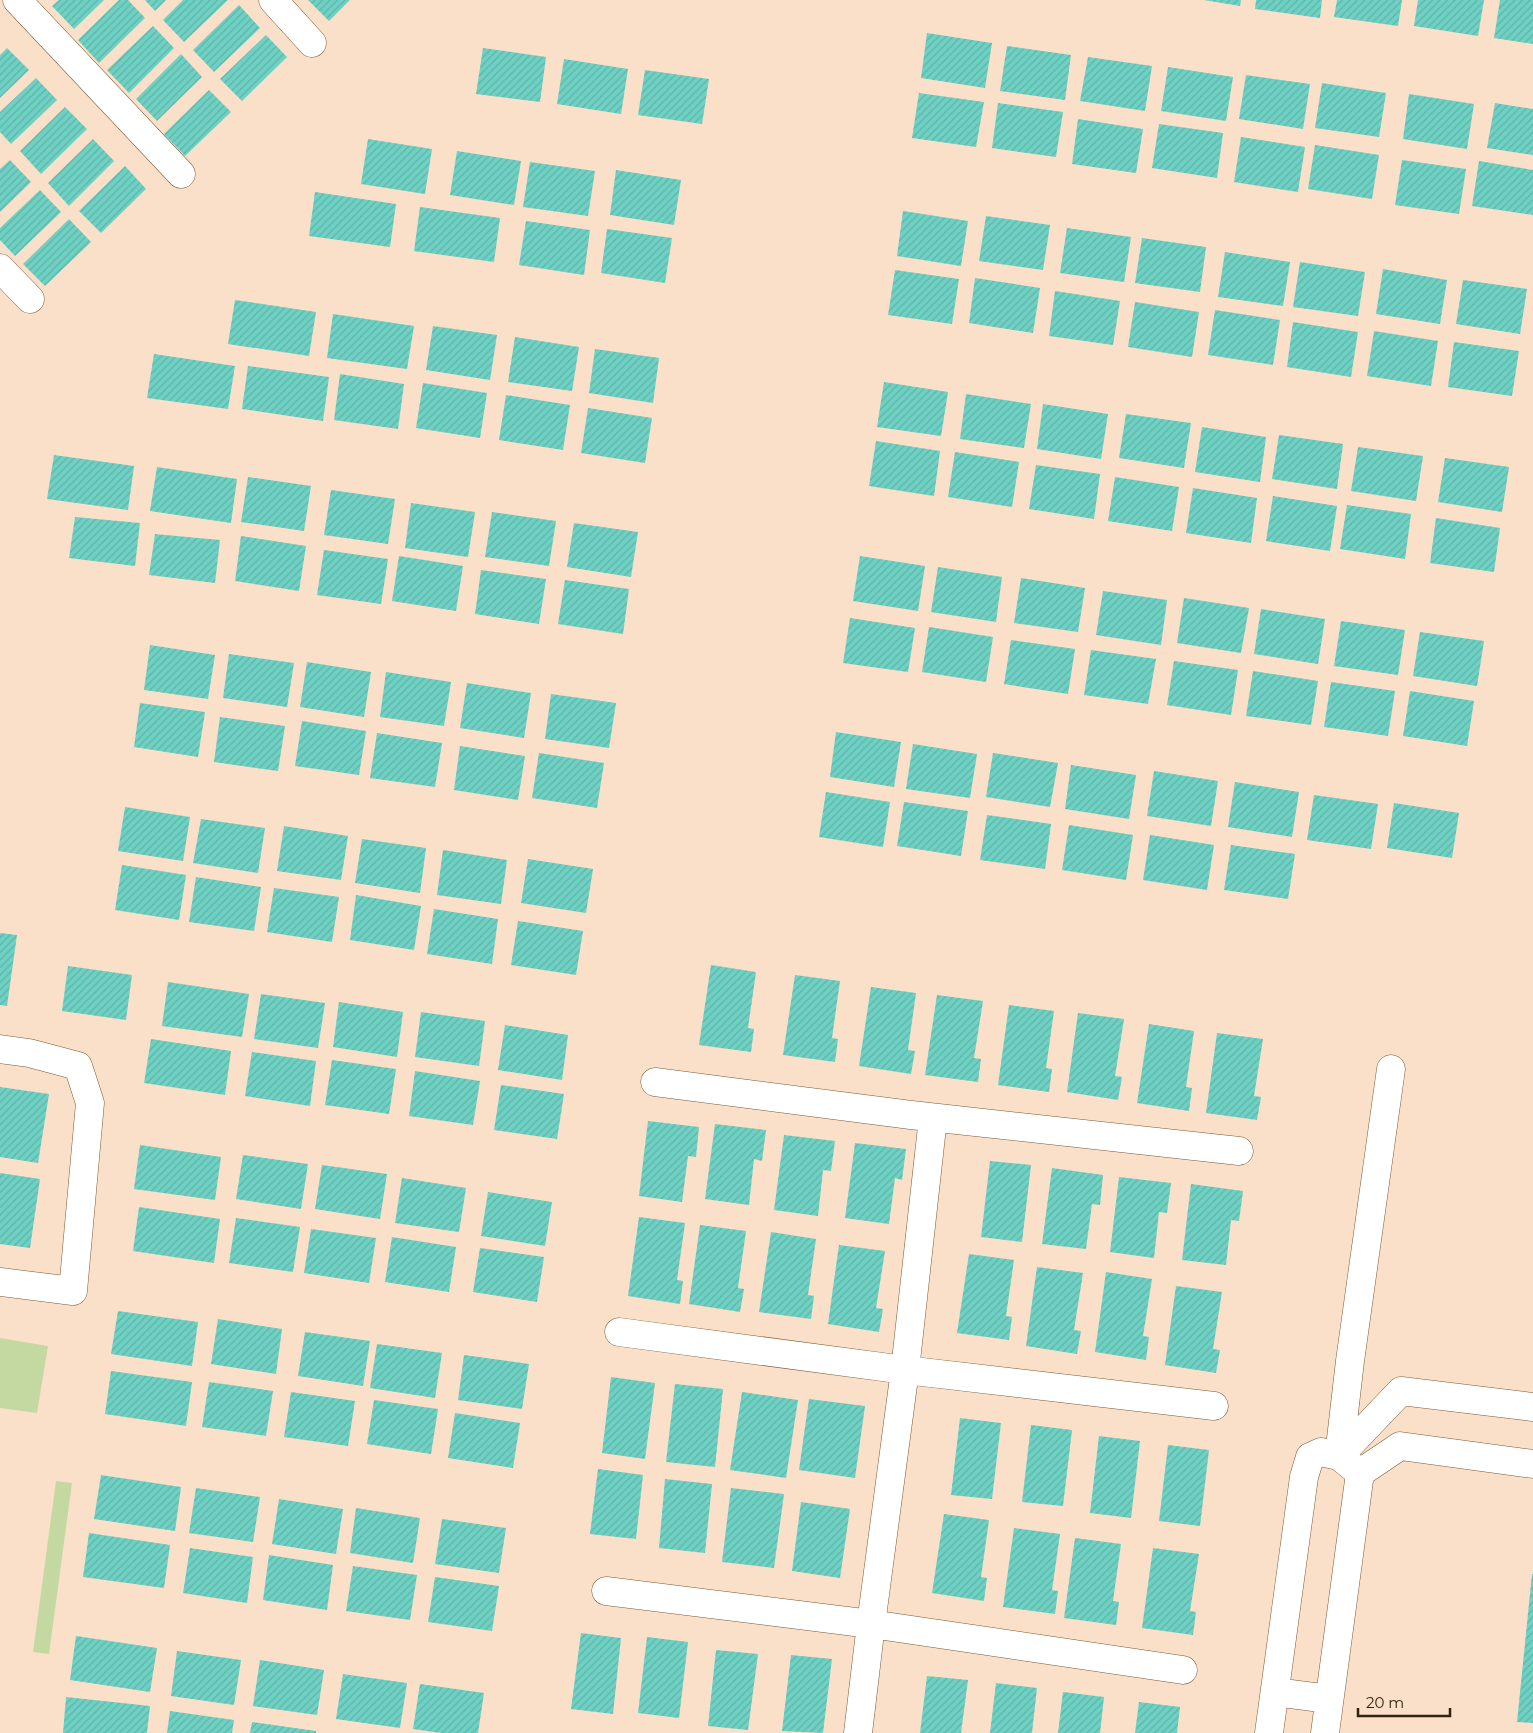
<svg xmlns="http://www.w3.org/2000/svg" width="1533" height="1733" font-family="Montserrat,sans-serif">
<style>
.pitch{fill:#c4d9a2}
.building{fill:url(#building-hatch)}
.lines{fill:none;stroke-linecap:round;stroke-linejoin:round}
.minor-casing{stroke:#7e5934;stroke-width:29}
.minor{stroke:#fff;stroke-width:28}
</style>
<defs>
<pattern id="building-hatch" width="6" height="6" patternUnits="userSpaceOnUse" patternTransform="scale(1.25)"><rect width="6" height="6" fill="#6ed1c4"/><path d="M-1 1l2-2M0 6l6-6M5 7l2-2" fill="none" stroke="#60b3a7"/></pattern>
</defs>
<rect width="100%" height="100%" fill="#fae0c8"/>
<path class="pitch" d="M0 1338 48 1346 37 1413 0 1408Z
M56 1481 72 1483 49 1654 33 1652Z"/>
<path class="building" d="M59 0H104L74 29 52 6Z
M119 0H128L145 18 99 63 78 40Z
M145 0H166L155 11Z
M183 0H228L184 42 163 20Z
M308 0H350L329 21Z
M1204 0H1241L1240 6Z
M1256 0H1322L1320 18 1255 9Z
M1337 0H1402L1398 26 1334 17Z
M1418 0H1484L1478 36 1414 26Z
M1500 0H1533V44L1494 38Z
M239 5 260 28 214 72 193 50Z
M153 26 174 48 129 93 107 70Z
M927 33 992 43 985 88 921 78Z
M266 35 287 57 242 101 220 79Z
M1007 46 1071 55 1065 100 1000 91Z
M7 48 29 70 0 98V55Z
M483 48 546 57 540 102 476 94Z
M181 54 202 77 157 121 136 99Z
M1088 57 1152 66 1145 111 1080 101Z
M564 59 628 69 621 114 557 104Z
M1168 67 1233 77 1226 121 1161 111Z
M645 70 709 79 702 124 638 115Z
M1246 75 1310 84 1303 129 1239 119Z
M36 78 57 100 11 144 0 132V112Z
M1322 83 1386 93 1379 137 1315 128Z
M209 90 231 112 185 156 164 134Z
M919 93 984 102 976 147 912 138Z
M1409 94 1474 104 1467 149 1403 139Z
M998 103 1063 112 1056 157 992 148Z
M1495 103 1533 109V155L1487 148Z
M65 107 87 129 41 174 20 151Z
M1078 119 1143 129 1136 173 1072 164Z
M1159 124 1223 133 1217 178 1152 168Z
M1241 137 1305 147 1298 192 1234 182Z
M93 139 114 161 69 206 48 183Z
M368 139 432 149 425 194 361 184Z
M1315 145 1379 155 1372 199 1308 189Z
M457 151 521 161 514 205 450 195Z
M10 160 31 182 0 212V169Z
M1402 160 1466 169 1459 214 1395 205Z
M1479 161 1533 170V215L1472 206Z
M530 162 595 171 588 216 523 207Z
M125 166 146 189 101 233 79 211Z
M616 170 681 180 674 225 610 215Z
M40 190 61 212 15 256 0 240V228Z
M315 192 396 204 390 247 309 236Z
M420 207 500 218 494 262 414 251Z
M903 211 968 221 961 266 897 256Z
M986 216 1050 225 1043 270 979 261Z
M69 219 91 242 45 286 23 264Z
M526 221 590 230 584 275 519 265Z
M1067 228 1131 237 1124 282 1060 273Z
M607 229 672 238 665 283 601 273Z
M1142 238 1206 247 1200 292 1135 283Z
M1225 252 1290 262 1283 306 1218 297Z
M1300 262 1365 272 1358 316 1293 307Z
M1383 269 1447 280 1440 324 1376 314Z
M895 270 959 279 952 324 888 315Z
M975 278 1040 288 1033 333 969 323Z
M1463 280 1527 289 1520 334 1456 324Z
M1055 291 1120 301 1113 345 1049 336Z
M235 300 316 312 309 356 228 344Z
M1135 302 1199 312 1192 357 1128 347Z
M1215 310 1280 320 1273 365 1208 355Z
M333 314 414 326 407 369 327 358Z
M1293 322 1358 332 1351 377 1287 367Z
M433 326 497 335 490 380 426 370Z
M1374 331 1438 341 1431 386 1367 376Z
M515 337 579 347 572 391 508 382Z
M1454 342 1519 351 1512 396 1448 387Z
M595 349 659 358 653 403 589 393Z
M154 354 235 366 228 409 147 398Z
M248 366 329 377 323 421 242 409Z
M340 374 404 384 398 429 334 420Z
M884 382 948 392 941 436 877 427Z
M423 383 487 393 480 438 416 428Z
M966 394 1031 404 1024 448 960 439Z
M506 395 570 405 563 450 499 440Z
M1043 404 1108 414 1101 459 1037 449Z
M588 408 652 418 645 463 581 453Z
M1126 414 1191 423 1184 468 1119 458Z
M1202 427 1266 437 1260 482 1195 472Z
M1279 435 1343 444 1337 489 1272 479Z
M876 441 940 451 934 496 869 486Z
M1358 447 1423 456 1416 501 1351 491Z
M955 452 1019 462 1012 507 948 497Z
M54 455 134 466 128 510 47 499Z
M1445 458 1509 467 1502 512 1438 502Z
M1036 465 1100 474 1094 519 1029 509Z
M157 467 237 479 231 523 150 511Z
M248 477 311 486 304 531 241 522Z
M1115 477 1179 487 1172 531 1108 521Z
M1193 488 1257 498 1251 543 1186 533Z
M331 490 395 499 388 544 324 535Z
M1273 496 1337 506 1330 551 1266 541Z
M411 503 475 512 468 557 405 548Z
M1347 505 1411 514 1405 559 1340 549Z
M492 512 556 521 549 566 485 557Z
M75 517 140 523 135 566 69 558Z
M1436 518 1500 528 1494 572 1430 563Z
M574 523 638 532 631 577 567 567Z
M155 534 220 540 215 583 149 575Z
M241 536 306 546 299 591 235 581Z
M324 550 388 559 381 604 317 595Z
M399 556 463 566 456 611 392 601Z
M860 556 925 566 918 611 853 601Z
M938 567 1002 577 996 622 931 612Z
M481 570 546 579 539 624 475 614Z
M1021 578 1085 588 1078 632 1014 623Z
M565 580 629 589 623 634 558 624Z
M1103 591 1167 600 1161 645 1096 635Z
M1184 598 1249 608 1241 653 1177 643Z
M1261 609 1325 619 1318 664 1254 654Z
M850 618 915 628 908 672 843 663Z
M1341 621 1405 630 1398 675 1334 666Z
M929 627 993 637 986 682 922 672Z
M1420 632 1484 641 1477 686 1413 676Z
M1011 640 1075 649 1068 694 1004 684Z
M150 645 215 655 208 699 144 690Z
M1091 650 1156 659 1148 704 1084 695Z
M229 654 294 663 287 707 223 698Z
M1174 661 1238 670 1231 715 1167 705Z
M307 662 371 672 364 717 300 707Z
M1253 671 1318 681 1311 725 1246 716Z
M386 672 451 682 444 726 380 717Z
M1331 682 1395 691 1388 736 1324 727Z
M467 683 531 693 524 738 460 728Z
M1410 691 1474 701 1467 746 1403 736Z
M551 694 616 703 609 748 545 739Z
M140 703 205 712 198 757 134 747Z
M220 717 285 726 278 771 214 762Z
M302 721 366 731 359 775 295 766Z
M836 732 901 742 894 787 830 777Z
M377 733 442 743 435 787 370 778Z
M913 744 977 754 970 798 906 789Z
M460 746 525 756 518 800 454 790Z
M539 753 604 763 597 808 532 798Z
M993 753 1058 763 1050 807 986 797Z
M1071 765 1136 775 1129 819 1065 809Z
M1154 771 1218 781 1211 826 1147 816Z
M1235 782 1299 792 1292 837 1228 827Z
M826 792 890 802 883 847 819 837Z
M1314 795 1378 804 1371 849 1307 840Z
M904 802 968 811 961 856 897 846Z
M1394 803 1459 813 1452 858 1387 848Z
M125 807 190 817 183 861 118 851Z
M987 815 1051 824 1045 869 980 860Z
M201 819 265 828 258 873 193 863Z
M1069 825 1133 835 1126 880 1062 870Z
M284 826 348 836 341 880 277 871Z
M1150 835 1214 845 1207 890 1143 880Z
M362 839 426 848 420 893 355 883Z
M1231 845 1295 854 1288 899 1224 890Z
M443 850 507 860 501 904 437 895Z
M528 859 593 869 586 913 521 903Z
M122 865 186 875 179 920 115 910Z
M196 877 261 887 254 931 189 922Z
M274 888 339 897 332 942 267 932Z
M356 895 421 906 414 950 350 940Z
M434 909 498 919 492 964 427 954Z
M518 921 583 931 576 975 511 965Z
M0 933 17 935 7 1006 0 1005Z
M711 965 756 972 748 1028 754 1029 751 1052 699 1045Z
M68 966 132 975 126 1020 62 1011Z
M795 975 840 981 832 1038 838 1039 835 1062 783 1055Z
M168 982 249 994 242 1037 162 1026Z
M871 987 916 993 908 1050 915 1051 911 1074 859 1066Z
M261 994 325 1003 318 1048 254 1039Z
M937 995 983 1001 974 1058 981 1059 978 1082 925 1075Z
M339 1002 403 1012 397 1057 333 1047Z
M1009 1005 1054 1011 1046 1068 1052 1069 1049 1092 998 1085Z
M421 1012 485 1021 479 1066 415 1057Z
M1078 1013 1124 1019 1115 1076 1122 1077 1118 1100 1067 1092Z
M1149 1024 1194 1031 1186 1087 1192 1088 1189 1111 1137 1103Z
M505 1025 568 1035 562 1080 498 1070Z
M1217 1033 1263 1039 1254 1096 1261 1097 1257 1120 1206 1113Z
M151 1039 231 1051 225 1095 144 1083Z
M252 1052 316 1061 310 1106 245 1096Z
M332 1060 396 1069 389 1114 325 1105Z
M415 1071 480 1081 473 1125 409 1116Z
M501 1085 564 1094 557 1139 494 1130Z
M0 1087 49 1094 38 1163 0 1157Z
M648 1121 699 1127 696 1157 688 1156 682 1202 639 1196Z
M715 1124 766 1130 762 1161 754 1159 749 1205 705 1199Z
M784 1135 835 1141 831 1171 823 1170 818 1216 774 1210Z
M855 1143 906 1149 902 1180 895 1178 889 1224 845 1218Z
M140 1145 221 1157 215 1200 134 1189Z
M243 1155 308 1164 301 1209 236 1199Z
M990 1161 1031 1165 1022 1242 981 1237Z
M322 1165 387 1174 380 1219 315 1209Z
M1052 1168 1103 1175 1100 1205 1092 1204 1086 1249 1042 1244Z
M0 1173 40 1179 30 1248 0 1244Z
M1119 1177 1171 1183 1167 1213 1159 1212 1154 1258 1110 1252Z
M402 1178 466 1188 459 1232 395 1223Z
M1191 1184 1243 1191 1239 1221 1231 1220 1226 1265 1182 1260Z
M488 1192 552 1202 545 1246 481 1236Z
M139 1207 220 1219 214 1263 133 1251Z
M639 1217 685 1223 677 1280 683 1281 680 1304 628 1296Z
M236 1218 300 1227 293 1272 229 1263Z
M700 1225 746 1231 738 1288 744 1289 740 1312 689 1304Z
M311 1229 376 1238 369 1283 304 1273Z
M771 1232 816 1239 808 1295 814 1296 811 1319 759 1312Z
M392 1237 456 1247 449 1292 385 1282Z
M839 1245 885 1251 876 1308 883 1309 879 1332 828 1324Z
M480 1248 544 1257 537 1302 473 1292Z
M969 1254 1014 1260 1006 1316 1012 1317 1009 1340 957 1333Z
M1037 1267 1083 1273 1074 1330 1081 1331 1077 1354 1026 1346Z
M1106 1272 1152 1279 1143 1336 1149 1337 1146 1360 1095 1352Z
M1176 1286 1222 1292 1213 1349 1220 1350 1216 1373 1165 1365Z
M118 1311 198 1322 192 1366 111 1354Z
M218 1319 282 1329 276 1374 211 1364Z
M305 1332 370 1341 363 1386 298 1376Z
M377 1344 442 1353 435 1398 370 1388Z
M464 1355 529 1364 522 1409 458 1400Z
M111 1371 192 1382 186 1426 105 1414Z
M611 1377 655 1383 645 1459 602 1453Z
M209 1382 273 1391 266 1436 202 1427Z
M675 1384 723 1389 715 1467 666 1462Z
M291 1392 355 1401 348 1446 284 1437Z
M742 1392 798 1400 786 1478 730 1470Z
M809 1399 865 1406 855 1478 799 1470Z
M374 1400 438 1409 431 1454 367 1444Z
M455 1413 520 1423 513 1468 448 1458Z
M960 1418 1001 1423 992 1499 951 1495Z
M1031 1425 1072 1430 1063 1506 1022 1502Z
M1099 1436 1140 1441 1131 1518 1090 1513Z
M1168 1445 1209 1450 1200 1526 1159 1521Z
M598 1469 643 1475 636 1539 590 1534Z
M101 1475 181 1487 175 1531 94 1519Z
M665 1479 712 1484 705 1553 659 1548Z
M196 1488 260 1497 253 1542 189 1533Z
M731 1488 784 1494 774 1568 722 1562Z
M279 1499 343 1509 336 1554 272 1544Z
M801 1502 850 1509 840 1578 792 1571Z
M356 1508 420 1518 413 1563 350 1553Z
M944 1514 989 1520 981 1577 987 1578 984 1601 932 1593Z
M442 1519 506 1528 499 1573 435 1564Z
M1014 1528 1060 1534 1052 1590 1058 1591 1055 1614 1003 1607Z
M89 1533 170 1545 164 1588 83 1577Z
M1075 1538 1121 1544 1113 1601 1119 1602 1116 1625 1064 1618Z
M190 1548 253 1557 247 1603 183 1593Z
M1153 1548 1199 1554 1190 1611 1196 1612 1193 1635 1142 1628Z
M269 1555 333 1565 327 1610 263 1600Z
M353 1566 417 1575 410 1620 346 1611Z
M1532 1574H1533V1723L1517 1722Z
M435 1577 499 1586 492 1631 428 1622Z
M581 1633 621 1638 613 1714 571 1709Z
M76 1636 157 1648 150 1692 70 1680Z
M647 1637 688 1642 679 1718 638 1713Z
M716 1650 758 1654 748 1730 708 1726Z
M177 1651 241 1660 234 1705 171 1696Z
M791 1655 832 1659 823 1733 782 1731Z
M260 1660 324 1670 317 1715 253 1706Z
M343 1674 407 1683 400 1728 336 1719Z
M927 1676 968 1680 961 1733H920Z
M996 1683 1037 1688 1032 1733H990Z
M420 1684 484 1693 478 1733H441L413 1729Z
M1063 1692 1104 1697 1100 1733H1058Z
M66 1697 150 1706 147 1733H63Z
M1139 1702 1180 1707 1177 1733H1135Z
M170 1711 234 1720 232 1733H167Z
M252 1722 316 1731V1733H250Z"/>
<g class="lines">
<defs>
<path id="minor" d="M17 0 181 174
M273 0 312 43
M0 268 30 299
M0 1049 29 1053 78 1066 90 1103 73 1291 0 1282
M655 1082 911 1115 1239 1151
M619 1332 905 1370 1214 1406
M1339 1456 1350 1361 1391 1069
M1339 1456 1401 1391 1533 1407
M1360 1473 1400 1446 1533 1464
M606 1591 871 1624 1183 1670
M1275 1692 1329 1699
M858 1733 871 1624 905 1370 933 1118
M1269 1733 1304 1477 1310 1457 1321 1452 1339 1456 1360 1473 1325 1733"/>
</defs>
<use href="#minor" class="minor-casing"/>
<use href="#minor" class="minor"/>
</g>
<path d="M1358 1708v8h92v-8" fill="none" stroke="#322212" stroke-width="2.5"/>
<text x="1366" y="1708" font-size="15" fill="#322212" stroke="#fae0c8" stroke-width="4" paint-order="stroke">20 m</text>
</svg>
